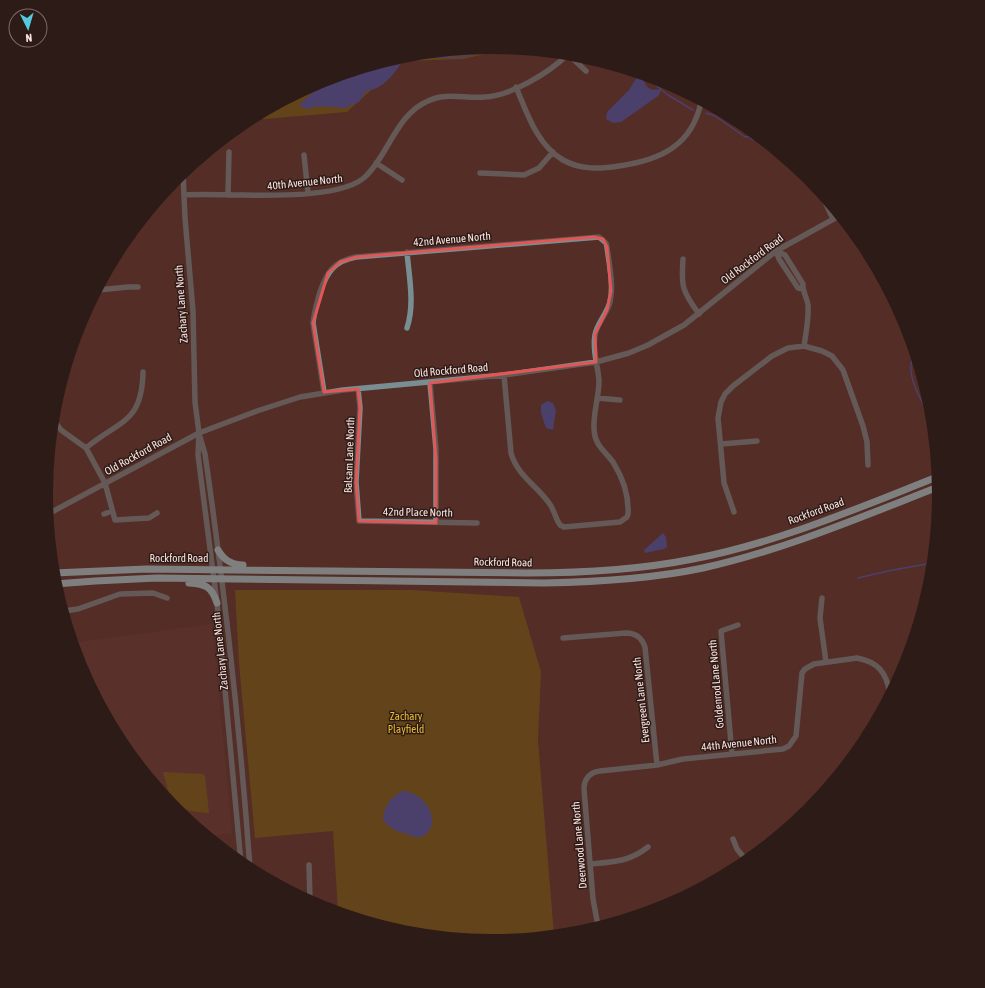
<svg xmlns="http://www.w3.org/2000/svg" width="985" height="988" font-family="'Asap Condensed',sans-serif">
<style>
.built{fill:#63372f}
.green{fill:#755d0d}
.water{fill:#4156bf}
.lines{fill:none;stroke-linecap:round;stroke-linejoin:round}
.stream{stroke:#4156bf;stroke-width:1.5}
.river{stroke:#4156bf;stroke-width:9}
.minor{stroke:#788e92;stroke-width:5.5}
.major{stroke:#b5e3ec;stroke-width:7}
.marked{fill:none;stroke:#e05756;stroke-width:3;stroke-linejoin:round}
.labels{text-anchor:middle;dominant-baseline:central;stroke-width:3;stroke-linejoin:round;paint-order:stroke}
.street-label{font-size:11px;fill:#fce3de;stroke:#2d1b18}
.park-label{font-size:11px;fill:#e9bd2b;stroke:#2d1b18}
</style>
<rect width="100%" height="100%" fill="#532d26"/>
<path class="built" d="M212 624 232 833 208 836 177 810 121 742 80 665 73 643Z"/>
<path class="green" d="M493 48 508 49 463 59 403 61 347 112 264 119 255 117 322 81 406 56Z
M235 590H412L519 597 541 672 538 741 554 934 492 940 405 932 338 912 333 831 255 838 239 663Z
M163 772 202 774 205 776 209 813C175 811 171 804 163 772Z"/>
<path class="water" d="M402 57 403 60C394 74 384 89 366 91L359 102 345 108 320 106 306 109 299 105 323 83 335 77Z
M639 74C648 84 644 92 662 89L658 96 621 122 613 123 606 119 607 112 629 90Z
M547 401 553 403 556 410 553 430 546 428 541 413V405Z
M663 533 666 537 667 547 664 549 645 553 644 550Z
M402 791C420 791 441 814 428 832 426 834 424 836 421 837 415 838 411 835 406 834 395 831 390 828 383 820 384 806 390 798 402 791Z"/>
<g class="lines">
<path class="stream" d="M414 55 429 57 457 58 473 54 479 51 496 48
M643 75 668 95 693 110
M706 113 715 116 745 137 754 136
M915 356C902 370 923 404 931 417
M858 578 888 571 932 563"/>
<path class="river" d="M754 136 755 135"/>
<path class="minor" d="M569 55 586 71
M516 87C527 113 537 145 563 160 581 170 600 169 619 166 660 160 692 146 701 102
M304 155 308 193
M376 163 402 180
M183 173 185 218 193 311 195 402 199 433 198 455 217 603 241 863
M480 173 524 175 539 168 553 152
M184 195C225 192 340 205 367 175 389 153 397 114 428 101 446 92 465 99 485 97 510 96 549 73 567 55
M228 195 229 152
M822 195 833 219
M776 251 785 255 803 284C802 291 807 297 808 305 809 318 806 333 804 346
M776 251 779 259 798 288 803 289
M683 259C681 286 682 291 699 314
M98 290 128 287H138
M407 328C415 304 409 277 407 252
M430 383 436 449V523
M358 389 360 408 356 482 359 521 477 523
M324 392 313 323C314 312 317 303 320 292 327 272 334 261 356 257L599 237 606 243 607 247C609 264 614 285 610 302 607 314 597 323 595 335 592 351 598 365 599 381 599 397 593 413 594 429 595 446 604 450 613 462 623 478 629 496 628 514L627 517 620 522 564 527 560 525C555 518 554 509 549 503 536 485 517 475 511 453L504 375
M597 398 620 400
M53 419 61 430 86 448 105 483 115 520 149 518 157 513
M200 437 205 454C225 592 240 730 250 868
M721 444 757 441
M86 448C119 420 142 424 143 372
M734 512 724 483 718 418 721 402 725 394 733 386 772 356 788 348 804 346 822 351 832 356 843 370 863 426 867 442 868 465
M48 514 199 433 257 411 300 397 343 390 504 375 596 362 629 353 648 345 684 325 776 251 839 216
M104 514 112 511
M822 598 820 618 826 662
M64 611 78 609 120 594 153 593 167 598
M563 638 626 633C636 633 642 638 645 647L657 765
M732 754 721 631 738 625
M733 839 737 849 746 860
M590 864C613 862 629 862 648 847
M309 865 310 900
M598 926 593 899 584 789C584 779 590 772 600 771L657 765 683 759 783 749 789 746 796 736 802 673 805 669 814 664 857 658C878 662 886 672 890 693"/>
<path class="major" d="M218 550C224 560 230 564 243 565
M54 573 146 569 527 573C583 573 638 570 693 559 777 543 858 508 937 477
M189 583C206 584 212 587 217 603
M55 584 95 581 157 578 544 583C597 582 651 579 703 568 784 550 861 517 938 487"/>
</g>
<path d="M0 0H985V988H0ZM594 237 603 239 607 247 611 291 607 310 595 334 596 362 430 383 436 459V523L359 521 356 482 360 408 358 389 324 392 313 323 328 273 340 262 356 257Z" fill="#532d26" fill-opacity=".55" fill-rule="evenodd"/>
<path class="marked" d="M594 237 603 239 607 247 611 291 607 310 595 334 596 362 430 383 436 459V523L359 521 356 482 360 408 358 389 324 392 313 323 328 273 340 262 356 257Z"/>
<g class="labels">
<g class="street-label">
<text transform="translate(305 182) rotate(-6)">40th Avenue North</text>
<text transform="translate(452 239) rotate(-5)">42nd Avenue North</text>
<text transform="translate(752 259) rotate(-37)">Old Rockford Road</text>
<text transform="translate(181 304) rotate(-94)">Zachary Lane North</text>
<text transform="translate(451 370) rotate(-5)">Old Rockford Road</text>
<text transform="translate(138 454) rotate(-29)">Old Rockford Road</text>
<text transform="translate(349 455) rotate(-88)">Balsam Lane North</text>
<text transform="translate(816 511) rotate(-20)">Rockford Road</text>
<text transform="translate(418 512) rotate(1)">42nd Place North</text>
<text x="179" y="558">Rockford Road</text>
<text transform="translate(503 562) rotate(1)">Rockford Road</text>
<text transform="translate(220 651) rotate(-96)">Zachary Lane North</text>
<text transform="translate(716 684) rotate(-95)">Goldenrod Lane North</text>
<text transform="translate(641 700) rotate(-96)">Evergreen Lane North</text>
<text transform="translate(739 743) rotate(-6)">44th Avenue North</text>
<text transform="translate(579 845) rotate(-95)">Deerwood Lane North</text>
</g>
<g class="park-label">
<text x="406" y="716">Zachary<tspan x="406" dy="13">Playfield</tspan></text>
</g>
</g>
<path d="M0 0H985V988H0ZM492 54H493A439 439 0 0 1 932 493V495A439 439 0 0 1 493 934H492A439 439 0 0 1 53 495V493A439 439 0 0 1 492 54Z" fill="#2d1b18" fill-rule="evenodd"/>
<g transform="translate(28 28) rotate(175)"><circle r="19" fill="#2d1b18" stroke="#806b67"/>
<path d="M0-3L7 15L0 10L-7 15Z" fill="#54cade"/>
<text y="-6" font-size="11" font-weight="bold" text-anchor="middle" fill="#fce3de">N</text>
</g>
</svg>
